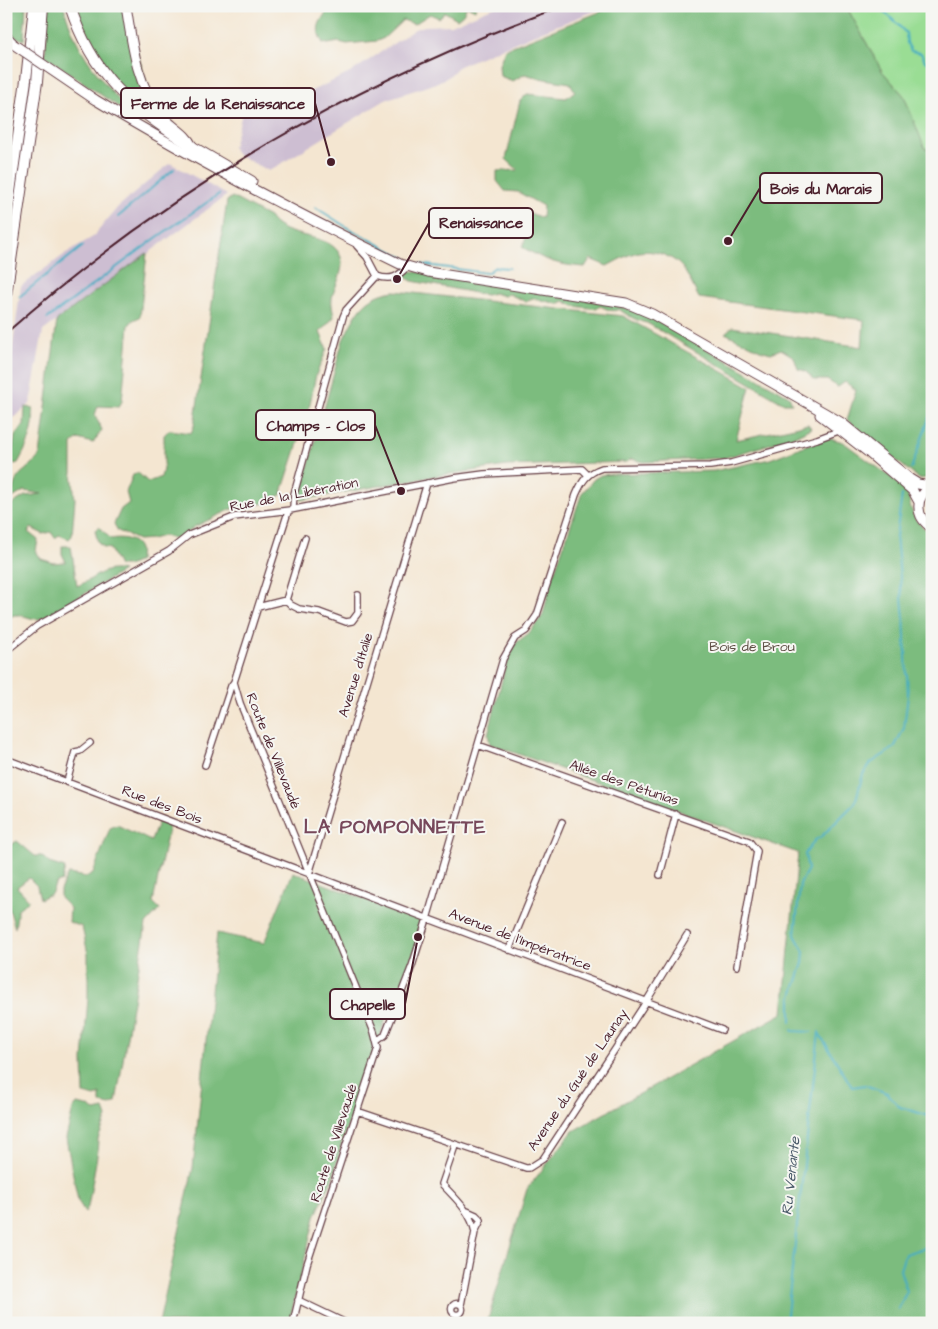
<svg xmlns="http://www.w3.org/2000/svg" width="938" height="1329" font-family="'Architects Daughter',sans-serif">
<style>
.industrial{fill:#cdbed2}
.green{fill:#9add94;stroke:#727e60}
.forest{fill:#7bbc7e;stroke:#626e54}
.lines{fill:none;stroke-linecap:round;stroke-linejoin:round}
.stream{stroke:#44adc3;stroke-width:2}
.minor-casing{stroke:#643d44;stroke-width:8}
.primary-casing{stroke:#643d44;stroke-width:11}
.motorway-casing{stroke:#643d44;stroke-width:12}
.minor{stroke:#fff;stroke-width:5.5}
.primary{stroke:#fff;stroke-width:9}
.motorway{stroke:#fff;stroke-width:10}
.rail{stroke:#4a1f2b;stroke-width:2}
.primary-bridge-casing{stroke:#643d44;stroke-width:11;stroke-linecap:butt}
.primary-bridge{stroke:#fff;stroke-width:9}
.labels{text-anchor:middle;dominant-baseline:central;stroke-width:4;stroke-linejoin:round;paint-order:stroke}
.street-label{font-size:14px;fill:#4a1f2b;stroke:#f6f6f2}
.park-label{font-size:14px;fill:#5e4e45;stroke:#f6f6f2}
.water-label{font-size:15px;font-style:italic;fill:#485868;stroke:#f6f6f2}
.district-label{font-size:19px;font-weight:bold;letter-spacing:1px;fill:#77485b;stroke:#f6f6f2}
.leader{fill:none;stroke:#4a1f2b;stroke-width:2}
.callout-dot{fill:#4a1f2b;stroke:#f6f6f2;stroke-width:2}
.callout{fill:#f6f6f2;stroke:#4a1f2b;stroke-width:2}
.callout-label{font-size:15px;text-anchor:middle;font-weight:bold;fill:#4a1f2b}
</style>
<rect width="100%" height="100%" fill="#f6f6f2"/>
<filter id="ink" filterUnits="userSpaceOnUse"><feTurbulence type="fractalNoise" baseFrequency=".02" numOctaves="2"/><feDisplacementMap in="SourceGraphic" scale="10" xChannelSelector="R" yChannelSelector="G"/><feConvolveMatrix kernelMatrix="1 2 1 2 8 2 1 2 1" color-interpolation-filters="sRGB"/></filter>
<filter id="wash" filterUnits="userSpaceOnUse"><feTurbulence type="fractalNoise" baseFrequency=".0096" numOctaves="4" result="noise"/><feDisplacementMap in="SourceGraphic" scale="20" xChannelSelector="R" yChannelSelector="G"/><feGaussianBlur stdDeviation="1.12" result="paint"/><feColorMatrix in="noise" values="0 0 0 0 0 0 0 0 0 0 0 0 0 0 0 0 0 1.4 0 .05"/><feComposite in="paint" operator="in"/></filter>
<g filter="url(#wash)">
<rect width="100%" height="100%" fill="#f4e6d1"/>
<path class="industrial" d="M497 6H608L540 32 459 66 448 77 431 85 387 99 269 171 236 154 233 147 242 114H262L350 73 415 29 425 26 451 25Z
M170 163 227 195 43 331 30 404 11 420 6 416V395L21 286 72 249 93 237 118 207Z"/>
<path class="green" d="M846 6H932V148L925 150 904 96 882 71Z"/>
<path class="forest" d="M6 6H26L24 40 13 36 6 30Z
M49 6H64C74 51 106 86 136 119L45 56Z
M74 6H123L156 113 155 118C129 97 103 73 87 43 82 32 78 18 74 6Z
M330 6H476L475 10 467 6 463 14 457 19 445 12 439 18 430 14 414 24 403 20 384 38 377 41 347 44 339 42 328 44 323 43C313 26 321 22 330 6Z
M615 6H846L882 71 904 96 925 149 932 148V477L919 479 847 420 856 390 845 382 838 387 827 380H815L805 371 798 369 794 357 781 349 771 353 760 350 725 333 732 327 862 347 864 320 699 298C694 289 690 279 684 270 676 257 654 249 639 252 628 254 617 261 607 266L590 259 585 267C557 265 546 261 522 247L528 233 515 236 506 230 505 219C523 207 524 211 542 218L543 206 518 192 505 191 497 181V171L518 170 506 159 520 101 527 94 566 98 575 91 570 83 539 78 525 74 513 81 500 76 499 65 505 49Z
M232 197 269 217C282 238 317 233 334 247 351 262 336 281 332 298 331 304 333 311 334 317L320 332 327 349 316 375 308 413 281 495 265 503 234 508 194 527 180 539 163 536 152 539 138 540 118 531 114 524 121 509 129 503 126 492 133 475 138 473 148 482 161 477 164 465V435L169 430 191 433 194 426 227 201Z
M147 253 140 317 133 320 129 325 122 401 119 407 98 406 95 415 102 430 93 443 78 439 72 444V473L75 499 72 536 69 539 59 535 55 538 51 532 43 534 31 528 28 532 38 540 36 551 41 559 54 563 66 562 62 554V546H71L77 586C95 579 103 566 123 571L47 616C44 617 42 619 39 619 27 620 16 608 6 621V508L25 496 42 494 24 491 11 499C16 467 25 476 40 455L57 320Z
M411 271 614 304 649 316 789 396 792 403H784L647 323C639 322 626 315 619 309 613 313 607 309 600 306L597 309 574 306 564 301 558 304 532 298 526 302 509 294 504 296 494 293 486 295 412 281 405 277 406 273Z
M395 291 623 316 750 387 736 440 808 424 811 428 793 437 724 458 644 462 631 459 627 462 507 466 435 476 301 500 300 496 343 340C356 314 363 295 395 291Z
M25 407 32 408C37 427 27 447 18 463L14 464 11 460 15 436 24 425Z
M825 438 833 439 843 442 907 489C910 507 913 525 932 532V1323H487L527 1189 573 1131 783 1013 798 853 490 744 488 734 508 657 516 643 529 633 543 615 550 585 582 493 594 479 601 475 614 474 714 471 770 459Z
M99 527 111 539C120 537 136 538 139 549 140 552 139 557 139 561L128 566H119L110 549 105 548 98 543 95 530Z
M160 817 170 821 153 902 160 909 146 924 116 1102 110 1105 100 1103V1094L95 1097 84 1094 83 1060 88 998V954L82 927 69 922 70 908 60 898V890L68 874 86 877 93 873 110 828 117 825 151 841Z
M17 841 35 856H42L49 863 65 868 62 881 56 883 51 894 40 899 37 886 29 878 17 887 29 900 18 909 15 928 6 899V848Z
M293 872 425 922 397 999 366 996 377 1014 387 1016 342 1142 334 1174 315 1217 289 1323H159L193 1168 217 933 264 943Z
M77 1104 87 1106 95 1111 104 1109 107 1117 98 1139 97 1156 88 1207 85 1212 78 1201 66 1138 73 1109Z"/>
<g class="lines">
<path class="stream" d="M756 6 760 14 764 15 768 11 770 6
M879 6 906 33 907 43 911 51 921 53 925 61 930 64 932 69
M929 6 932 15
M315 207 348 228 406 259
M118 217 174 169
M413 262 415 263
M418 264 487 273 495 267 509 268
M19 297 83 246
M47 319 156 238 219 194
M911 469 932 410
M791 1022V999L803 963 804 951 795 935 800 884 808 869 805 854 815 840 822 836 855 803 863 774 871 763 894 748 904 728 908 695 904 618 896 536 902 495
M792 1030 793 1031 811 1032
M819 1033 852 1087 865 1085 887 1093 900 1107 932 1117
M898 1309 907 1291 900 1270 905 1254 924 1248 932 1250
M786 1323 819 1032"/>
</g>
</g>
<g filter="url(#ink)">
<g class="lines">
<defs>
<path id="minor" d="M357 246 367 257 377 276C391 281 398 277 408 266
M286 600 305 538
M258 607 286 600 291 605 299 609 319 612 346 622 352 621 358 613V595
M6 651 37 626 169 551 189 535 234 517 290 510 454 478 484 474 582 469 588 475
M478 745 749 841 757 851 737 966
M6 759 722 1030
M205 765 231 686 234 682
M67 782 75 752 80 751 90 743
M309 874 427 483
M660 875 676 814
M509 950 562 822
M377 1041 385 1035 412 966 427 919 503 659 515 638 526 631 537 615 576 495C582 481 587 473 602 468L710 466 731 463 817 439 841 430
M357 1111 526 1168H529L543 1159 646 1002 687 935
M455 1146 442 1184C456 1199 471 1212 475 1232L461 1305
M467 1211 476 1215 481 1220 475 1232
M298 1300 346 1323
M451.5 1309a5.5 5.5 0 1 1 11 0a5.5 5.5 0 1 1-11 0Z
M293 1323 307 1264 378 1048 374 1032 240 703 234 682 288 512 293 507 294 494 343 317 346 310 377 276"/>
<path id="primary" d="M126 6C132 42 136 84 160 113 169 126 186 132 192 146L252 181
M94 99C193 159 296 213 400 264L428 272 626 303 652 314 825 413 842 423 910 479 918 484 930 486
M820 415 869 453 913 491 919 502
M932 486C914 497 915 517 932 528"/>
<path id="motorway" d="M70 6C92 75 132 109 192 146
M6 37 13 44
M6 220 26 80 34 6
M6 295 37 82 43 6"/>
</defs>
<use href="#minor" class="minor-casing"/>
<use href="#primary" class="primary-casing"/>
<use href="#motorway" class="motorway-casing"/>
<use href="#minor" class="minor"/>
<use href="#primary" class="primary"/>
<use href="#motorway" class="motorway"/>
<path class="rail" d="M6 333C168 190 359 79 563 6"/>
<defs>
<path id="primary-bridge" d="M13 44 94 99"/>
</defs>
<use href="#primary-bridge" class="primary-bridge-casing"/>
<use href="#primary-bridge" class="primary-bridge"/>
</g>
</g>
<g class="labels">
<g class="street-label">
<text transform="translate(294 495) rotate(-11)">Rue de la Libération</text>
<text transform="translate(356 675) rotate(-73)">Avenue d'Italie</text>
<text transform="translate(273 751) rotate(68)">Route de Villevaudé</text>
<text transform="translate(624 783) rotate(19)">Allée des Pétunias</text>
<text transform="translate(162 805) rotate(21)">Rue des Bois</text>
<text transform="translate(520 940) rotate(21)">Avenue de l'Impératrice</text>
<text transform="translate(578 1080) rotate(-56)">Avenue du Gué de Launay</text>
<text transform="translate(334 1143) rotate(-72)">Route de Villevaudé</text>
</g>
<g class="park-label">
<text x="752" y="647">Bois de Brou</text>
</g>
<g class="water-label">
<text transform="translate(791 1176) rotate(-84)">Ru Venante</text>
</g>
<g class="district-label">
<text x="395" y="827">LA POMPONNETTE</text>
</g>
</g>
<path class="leader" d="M331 162L315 103M728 241L760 188M397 279L429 223M401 491L375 425M418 937L405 1004"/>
<g class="callout-dot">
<circle cx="331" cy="162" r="5"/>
<circle cx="728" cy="241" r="5"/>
<circle cx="397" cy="279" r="5"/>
<circle cx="401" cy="491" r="5"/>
<circle cx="418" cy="937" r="5"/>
</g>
<g class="callout">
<rect x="121" y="88" width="194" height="30" rx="5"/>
<rect x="760" y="173" width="122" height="30" rx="5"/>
<rect x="429" y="208" width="104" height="30" rx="5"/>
<rect x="256" y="410" width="119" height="30" rx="5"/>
<rect x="330" y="989" width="75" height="30" rx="5"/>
</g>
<g class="callout-label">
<text x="218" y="109">Ferme de la Renaissance</text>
<text x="821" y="194">Bois du Marais</text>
<text x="481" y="228">Renaissance</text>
<text x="316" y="431">Champs - Clos</text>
<text x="368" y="1010">Chapelle</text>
</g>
<rect width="938" height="1329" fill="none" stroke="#f6f6f2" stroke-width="25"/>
</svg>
